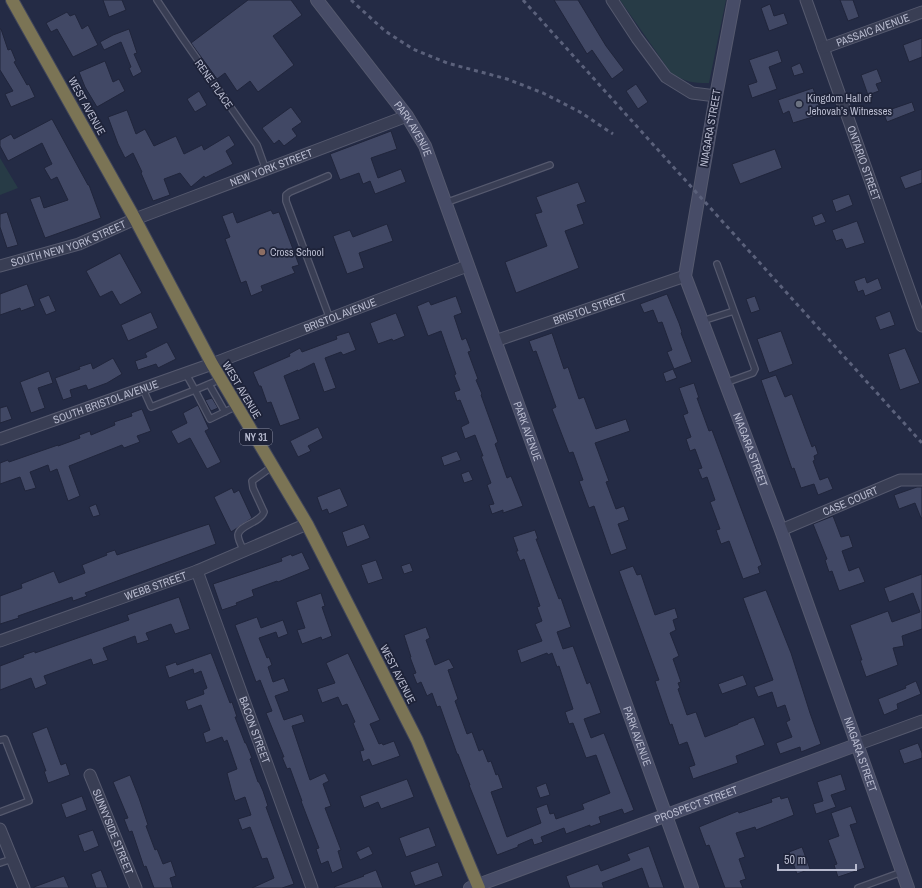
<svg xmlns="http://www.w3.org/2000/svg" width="922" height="888" font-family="'Archivo Narrow',sans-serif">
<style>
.green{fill:#273b46}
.building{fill:#414865;stroke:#20253b}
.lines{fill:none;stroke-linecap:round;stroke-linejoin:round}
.lane-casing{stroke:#55596e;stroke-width:8}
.street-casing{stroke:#55596e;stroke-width:13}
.secondary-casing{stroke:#55596e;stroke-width:14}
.highway-casing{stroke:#41465b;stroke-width:14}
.lane{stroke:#393e54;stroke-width:5.5}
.street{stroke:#393e54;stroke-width:11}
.secondary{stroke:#474c67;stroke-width:12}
.highway{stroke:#7b7455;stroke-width:12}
.rail{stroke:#5b617b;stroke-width:3;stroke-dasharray:4 4;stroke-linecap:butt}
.worship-dot{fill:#6b7280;stroke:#1e2339;stroke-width:1.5}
.education-dot{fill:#8d6e63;stroke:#1e2339;stroke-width:1.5}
.labels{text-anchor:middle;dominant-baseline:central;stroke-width:3.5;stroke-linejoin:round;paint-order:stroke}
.shield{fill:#1e2339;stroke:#898da1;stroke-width:1}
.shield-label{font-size:10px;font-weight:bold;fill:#b7bace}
.street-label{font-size:11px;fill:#b7bace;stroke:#1e2339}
.poi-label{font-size:11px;fill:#b7bace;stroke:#1e2339;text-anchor:start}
</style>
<rect width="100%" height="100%" fill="#242b45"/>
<path class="green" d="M620 0H726L709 83C692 83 685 82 671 73Z
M0 158 18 188 0 195Z"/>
<path class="building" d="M103 0H122L126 10 109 17Z
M248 0H291L302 15 273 36 294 65 258 92 250 81 237 91 225 73 217 79 191 43Z
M554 0H578L606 46 624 70 612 79 592 50 587 54Z
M840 0H853L859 17 848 21Z
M770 4 774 16 784 13 788 24 769 31 761 8Z
M67 12 70 16 75 14 82 29 88 25 98 45 73 57 57 29 51 32 46 23Z
M0 29H1L8 50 11 49 16 61 14 62 27 85 29 84 35 97 11 107 5 94 13 91 0 70Z
M129 29 137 53 134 54 142 72 133 77 129 68 131 67 121 42 104 50 100 42 113 35Z
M922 38V57L909 62 903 45Z
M778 50 782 62 769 67 777 89 752 98 748 85 757 82 749 60Z
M105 61 113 82 119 79 125 91 97 107 85 87 79 72Z
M800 63 804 73 794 76 791 67Z
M877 69 882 82 876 84 879 91 868 95 861 75Z
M636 84 648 102 638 109 626 91Z
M813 88 822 114 793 123 789 111 783 114 778 100Z
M199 91 207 105 195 112 187 99Z
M912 102 915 111 887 122 883 112Z
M291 107 302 122 292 129 297 136 284 146 279 140 274 144 262 128Z
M127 110 136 134 145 129 154 146 176 136 184 154 202 145 204 150 229 135 235 145 226 151 233 164 205 178 204 176 191 187 180 173 164 179 170 195 153 201 141 173 142 172 133 153 125 158 118 144 108 117Z
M52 119 88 185H89L101 218 45 238 30 199 40 196 44 208 68 200 57 177 51 180 44 168 52 164 42 143 8 161 0 146V140L11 134 14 139Z
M391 131 397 149 371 158 378 178 401 169 406 182 375 194 370 181 363 184 359 173 340 180 330 154Z
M775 149 782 168 740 184 732 164Z
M922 169V183L905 189 900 177Z
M578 182 586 202 577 205 584 224 565 231 579 268 516 293 505 262 547 246 535 214 542 212 536 197Z
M849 194 853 205 836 212 832 200Z
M271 210 273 214 279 212 299 265 292 267 295 273 261 286 263 291 251 296 246 281 241 283 225 239 230 237 222 216 233 212 237 223Z
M7 212 18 245 7 248 0 227V214Z
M822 213 826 222 815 226 812 217Z
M857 221 865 243 846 249 842 239 836 241 832 230Z
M387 224 393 241 359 253 364 268 347 274 333 236 350 230 353 237Z
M120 253 142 293 120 305 112 291 100 297 86 271Z
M865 277 867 283 878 278 882 289 865 296 863 290 858 292 854 281Z
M27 284 35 306 21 311 20 308 0 315V294Z
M667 294 679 323 682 332 681 333 692 362 674 369 667 352 672 350 662 322 658 323 653 310 644 313 640 304Z
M49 295 56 311 46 315 39 299Z
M456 296 462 313 454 316 462 340 466 338 471 351 468 352 478 379 476 380 482 394 481 395 498 442 495 444 507 478 511 476 523 506 503 513V510L492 514 489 505 494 504 487 485 491 483 481 456H483L475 435 465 439 461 427 469 423 460 400 457 401 454 392 460 390 454 375 456 374 441 331 428 336 417 306 429 301 431 305Z
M755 296 760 310 751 313 746 299Z
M890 311 895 325 880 330 875 317Z
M151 312 158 328 128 341 121 325Z
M396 313 405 336 393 341 392 339 378 344 370 323Z
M781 331 793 364 769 373 757 339Z
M349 332 356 350 343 355 341 352 325 358 336 388 324 392 314 363 298 371V370L284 376 300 419 280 426 271 402 267 403 261 386H259L253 372 290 356 289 354 300 348 302 352 337 339 336 336Z
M552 333 564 369 568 367 579 399 584 397 596 429 626 419 630 431 595 443 609 481 606 482 616 509 624 506 629 520 618 524 627 549 611 555 594 506 589 508 579 481 583 480 573 452 569 453 552 409 556 407 536 351 533 352 529 341Z
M167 342 176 359 158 368 156 364 138 370 135 361 147 357 145 353Z
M905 348 920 383 900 390 888 354Z
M113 358 122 374 107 383 88 390 86 385 70 390 72 397 63 400 55 378 80 369 79 367 91 363 93 369Z
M673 369 677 378 666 382 663 373Z
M49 371 53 383 38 388 45 408 31 413 20 382Z
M776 375 785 397 792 394 812 447 815 445 818 454 814 456 815 460 813 461 820 480 828 477 833 489 818 495 814 484 801 488 794 468 792 469 761 380Z
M694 383 699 398H697L709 431 712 430 762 565 758 567 760 573 743 579 729 541 721 544 716 530 720 529 710 502 715 500 707 477 702 479 698 469 702 468 695 449 690 451 686 439 691 437 683 415 688 413 679 388Z
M212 398 218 408 211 411 205 400Z
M198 405 209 429 205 431 221 462 207 469 190 438 178 444 171 431 187 423 183 413Z
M7 406 12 419 0 423V408Z
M142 409 151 431 137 436 140 442 124 448 122 445 69 466 80 496 68 501 57 469 50 472 48 465 30 472 36 488 25 491 20 477 0 484V463L8 460 9 462 58 445V446L80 438 79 435 90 431 91 435 115 425 114 422 132 416 131 413Z
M318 427 323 438 308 446 311 451 298 457 290 441Z
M457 451 461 460 444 466 441 457Z
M469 471 473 480 464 483 461 474Z
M917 487H922V518H921L915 503 899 509 894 495Z
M232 488 234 493 239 490 252 518 231 532 214 497Z
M340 488 348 506 329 514 327 509 322 511 317 497Z
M96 504 100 515 93 517 89 507Z
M833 516 841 537 849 535 853 547 842 551 849 571 859 567 865 582 839 591 832 571 829 572 825 560 827 559 813 524Z
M209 524 216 544 85 593 87 596 73 601 72 597 18 616 19 618 0 624V596L22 588 21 584 54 571 59 583 85 573 82 565 107 555 106 553 115 550 117 555Z
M364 524 370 538 347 547 342 532Z
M535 530 538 539H536L559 599 561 598 571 627 557 632 563 649 573 646 587 684 590 682 601 713 584 719 591 738 604 733 634 810 624 814 622 809 599 817 601 823 590 827V825L566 834 564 828 541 837 543 842 534 845 532 839 518 845V847L497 855 469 785H470L458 754H457L440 706 437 707 432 693 427 696 421 682 417 684 413 674 416 673 410 657H411L404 635 426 627 430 638 426 640 435 665 449 659 454 668 448 670 458 699 455 701 467 734 472 732 479 751 483 749 488 762 491 761 496 775 498 774 503 788 491 792 507 837 541 823 536 808 547 804 550 814 554 813 556 819 584 809 582 804 610 793 596 755 586 758 573 723 569 724 565 712 573 709 559 666 557 667 552 653 548 655 547 653 521 663 517 650 542 641 535 624 542 621 537 607 540 606 524 559 520 561 516 551H518L513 537Z
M302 552 310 569 278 582 277 581 252 590 254 596 236 603 237 605 222 610 213 584 282 561 281 558 291 554 292 556Z
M376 560 383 579 368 584 361 565Z
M410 563 413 571 404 574 401 566Z
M633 566 637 575 641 574 655 615 675 608 678 618 673 620 676 630 670 633 679 656 673 659 681 682 678 683 680 688 678 689 687 715 696 712 705 737 738 724V723L754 717 765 745 736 756 738 763 693 779 689 767 695 765 687 742 679 745 672 724 670 725 655 681 659 680 619 571Z
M922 574V629L902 636 904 646 893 648 898 665 866 677 860 660H862L850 625 888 611 892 622 920 612 913 593 889 602 884 588Z
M766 590 791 653 810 713 821 744 801 752 800 747 780 754 776 743 792 737 786 722 790 720 785 705 777 708 772 692 758 697 754 687 773 680 743 598Z
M321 593 325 606 322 607 332 636 322 640 321 637 302 644 297 630 305 628 296 602Z
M179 597 190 629 175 634 171 624 146 633 149 640 137 644 135 636 103 648 108 660 93 665 91 659 44 676 47 684 35 689 31 678 0 690V666L24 657 23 655 35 651V653L129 620 127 615Z
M257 617 261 628 283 620 288 634 278 638 276 632 259 638 267 658 269 657 272 665 268 667 273 682 284 678 289 691 275 696 284 720 302 714 305 722 292 726 310 780 325 773 329 781 323 784 331 806 325 808 341 850 338 851 343 868 332 873 328 861 321 864 316 849 319 848 301 801H302L290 768 287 769 282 757H284L266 713 272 711 260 680 256 682 235 625Z
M211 653 230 703 232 702 237 717H235L245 743H246L252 758 250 759 258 782H259L263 791 268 806 266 807 294 884 282 888H252L274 878 267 858 262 859 250 827 242 830 238 819 251 815 245 797 235 801 232 792 227 773 237 769 227 740 224 742 222 737 206 743 203 733 210 730 201 705 188 710 185 701 204 694 203 690 207 688 201 671 194 674 193 669 169 678 165 666 176 662 177 665Z
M348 653 380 720 370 724 379 744 382 743 383 745 394 741 400 756 372 766 369 759 363 762 360 751 364 750 353 723 355 722 347 704 342 706 338 697 322 703 317 689 335 683 326 663Z
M743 675 747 685 722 694 718 684Z
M916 681 921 694 897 704 898 709 884 715 878 699 906 688 905 686Z
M47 727 61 765 66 763 70 775 48 783 44 771H46L32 733Z
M918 743 922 753V758L904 764 899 750Z
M841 774 846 790 831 795 836 807 816 814 813 804 823 801 817 782Z
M130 775 139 798 148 825 146 826 155 850 157 849 163 864 171 861 176 876 170 878 173 888H154L146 866 144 867 132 831 129 832 124 819 128 818 113 782Z
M407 779 414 797 381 809 378 802 364 808 360 796Z
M546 783 550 795 540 798 536 787Z
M82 796 87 810 66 818 61 804Z
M780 796 781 799 788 797 794 815 756 830 755 827 736 833 745 857 739 859 746 879 740 881 743 888H725L709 845 706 846 699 827 738 811 739 813 772 802 771 799Z
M851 806 857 823 850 825 865 868 838 877 834 865 837 864 828 840 839 836 831 813Z
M429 827 436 846 406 857 399 838Z
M93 830 99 846 84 852 78 835Z
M369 846 373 854 360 860 356 852Z
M649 846 664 888H649L642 868 602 883 604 888H570L566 876 598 864 601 871 630 860 627 854Z
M802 847 810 869 797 874 789 852Z
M438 862 443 876 415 886 410 872Z
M101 870 108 888H96L91 874Z
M376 870 383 888H335L334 887 364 876 363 875Z
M64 876 69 888H34V887Z"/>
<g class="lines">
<defs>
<path id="lane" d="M157 0 181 36 257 145 266 170
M328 176 290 192 286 195V201L330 319
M445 203 550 165
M717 264 755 369 753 373 725 383
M702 321 734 311
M221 379 195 390 210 419 237 406
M209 384 225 412
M143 389 151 407 195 390 186 374
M244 551C242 547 238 540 238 535 239 525 260 523 264 512L253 488 252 481 273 466
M0 740 5 739 29 801 0 812
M0 863 12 859
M858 888 902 872"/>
<g id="street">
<path d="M612 0 637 38 666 77 692 93 716 96"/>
<path id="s1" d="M806 0 922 326"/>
<path id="s2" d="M823 48 922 12"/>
<path id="s3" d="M0 266 79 244 135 219 407 116"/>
<path id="s4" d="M495 341 685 276"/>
<path id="s5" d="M0 439 212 364 467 266"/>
<path id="s6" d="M781 530 900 480H922"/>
<path id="s7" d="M197 571 312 888"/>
<path id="s8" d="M0 641 197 571 307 524"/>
<path d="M856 745 922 721"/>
<path id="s9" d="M90 775 136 888"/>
<path d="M0 829 24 888"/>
</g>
<g id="secondary">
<path id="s10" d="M317 0 407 116 425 146 692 888"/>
<path id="s11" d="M734 0 716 96 685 276 781 530 908 888"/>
<path id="s12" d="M470 888 856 745"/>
</g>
<path id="highway" d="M12 0 135 219 212 364 307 524 417 740 479 888"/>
</defs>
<use href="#lane" class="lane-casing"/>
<use href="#street" class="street-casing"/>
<use href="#secondary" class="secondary-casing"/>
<use href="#highway" class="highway-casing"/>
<use href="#lane" class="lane"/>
<use href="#street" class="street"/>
<use href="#secondary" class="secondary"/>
<use href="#highway" class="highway"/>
<path class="rail" d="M351 0 385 31 413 49 447 63 507 79 543 93 580 112 613 134
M523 0 922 443"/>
</g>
<circle class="worship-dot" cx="799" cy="104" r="4"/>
<circle class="education-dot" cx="262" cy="252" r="4"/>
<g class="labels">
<rect class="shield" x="240" y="429" width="32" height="16" rx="3"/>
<g class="shield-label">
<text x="256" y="437">NY 31</text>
</g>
<g class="street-label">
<text stroke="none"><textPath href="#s2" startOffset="53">PASSAIC AVENUE</textPath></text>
<text transform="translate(214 84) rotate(55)">RENE PLACE</text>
<text transform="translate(87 106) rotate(61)">WEST AVENUE</text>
<text transform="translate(710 128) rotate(-80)">NIAGARA STREET</text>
<text stroke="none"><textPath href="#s10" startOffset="161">PARK AVENUE</textPath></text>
<text stroke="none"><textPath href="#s1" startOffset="173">ONTARIO STREET</textPath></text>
<text stroke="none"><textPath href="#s3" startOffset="289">NEW YORK STREET</textPath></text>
<text stroke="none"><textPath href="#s3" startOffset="72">SOUTH NEW YORK STREET</textPath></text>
<text stroke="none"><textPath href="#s4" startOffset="100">BRISTOL STREET</textPath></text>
<text stroke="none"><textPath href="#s5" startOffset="362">BRISTOL AVENUE</textPath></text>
<text transform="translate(242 390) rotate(59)">WEST AVENUE</text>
<text stroke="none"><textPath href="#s5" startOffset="112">SOUTH BRISTOL AVENUE</textPath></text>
<text stroke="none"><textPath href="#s10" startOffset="485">PARK AVENUE</textPath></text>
<text stroke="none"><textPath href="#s11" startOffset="466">NIAGARA STREET</textPath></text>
<text stroke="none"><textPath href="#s6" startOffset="75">CASE COURT</textPath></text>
<text stroke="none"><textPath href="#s8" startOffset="165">WEBB STREET</textPath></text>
<text transform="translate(398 674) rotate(63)">WEST AVENUE</text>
<text stroke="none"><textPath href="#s7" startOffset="169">BACON STREET</textPath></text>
<text stroke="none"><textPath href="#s10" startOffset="809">PARK AVENUE</textPath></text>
<text stroke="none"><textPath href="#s11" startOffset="790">NIAGARA STREET</textPath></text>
<text stroke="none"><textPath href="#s12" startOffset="241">PROSPECT STREET</textPath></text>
<text stroke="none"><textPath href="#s9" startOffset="61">SUNNYSIDE STREET</textPath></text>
</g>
<g class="poi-label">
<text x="807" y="98">Kingdom Hall of<tspan x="807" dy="13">Jehovah’s Witnesses</tspan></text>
<text x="270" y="252">Cross School</text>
</g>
</g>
<path d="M778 864v6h78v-6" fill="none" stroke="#b7bace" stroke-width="2"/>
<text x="784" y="864" font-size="12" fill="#b7bace" stroke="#1e2339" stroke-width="3" paint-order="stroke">50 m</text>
</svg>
